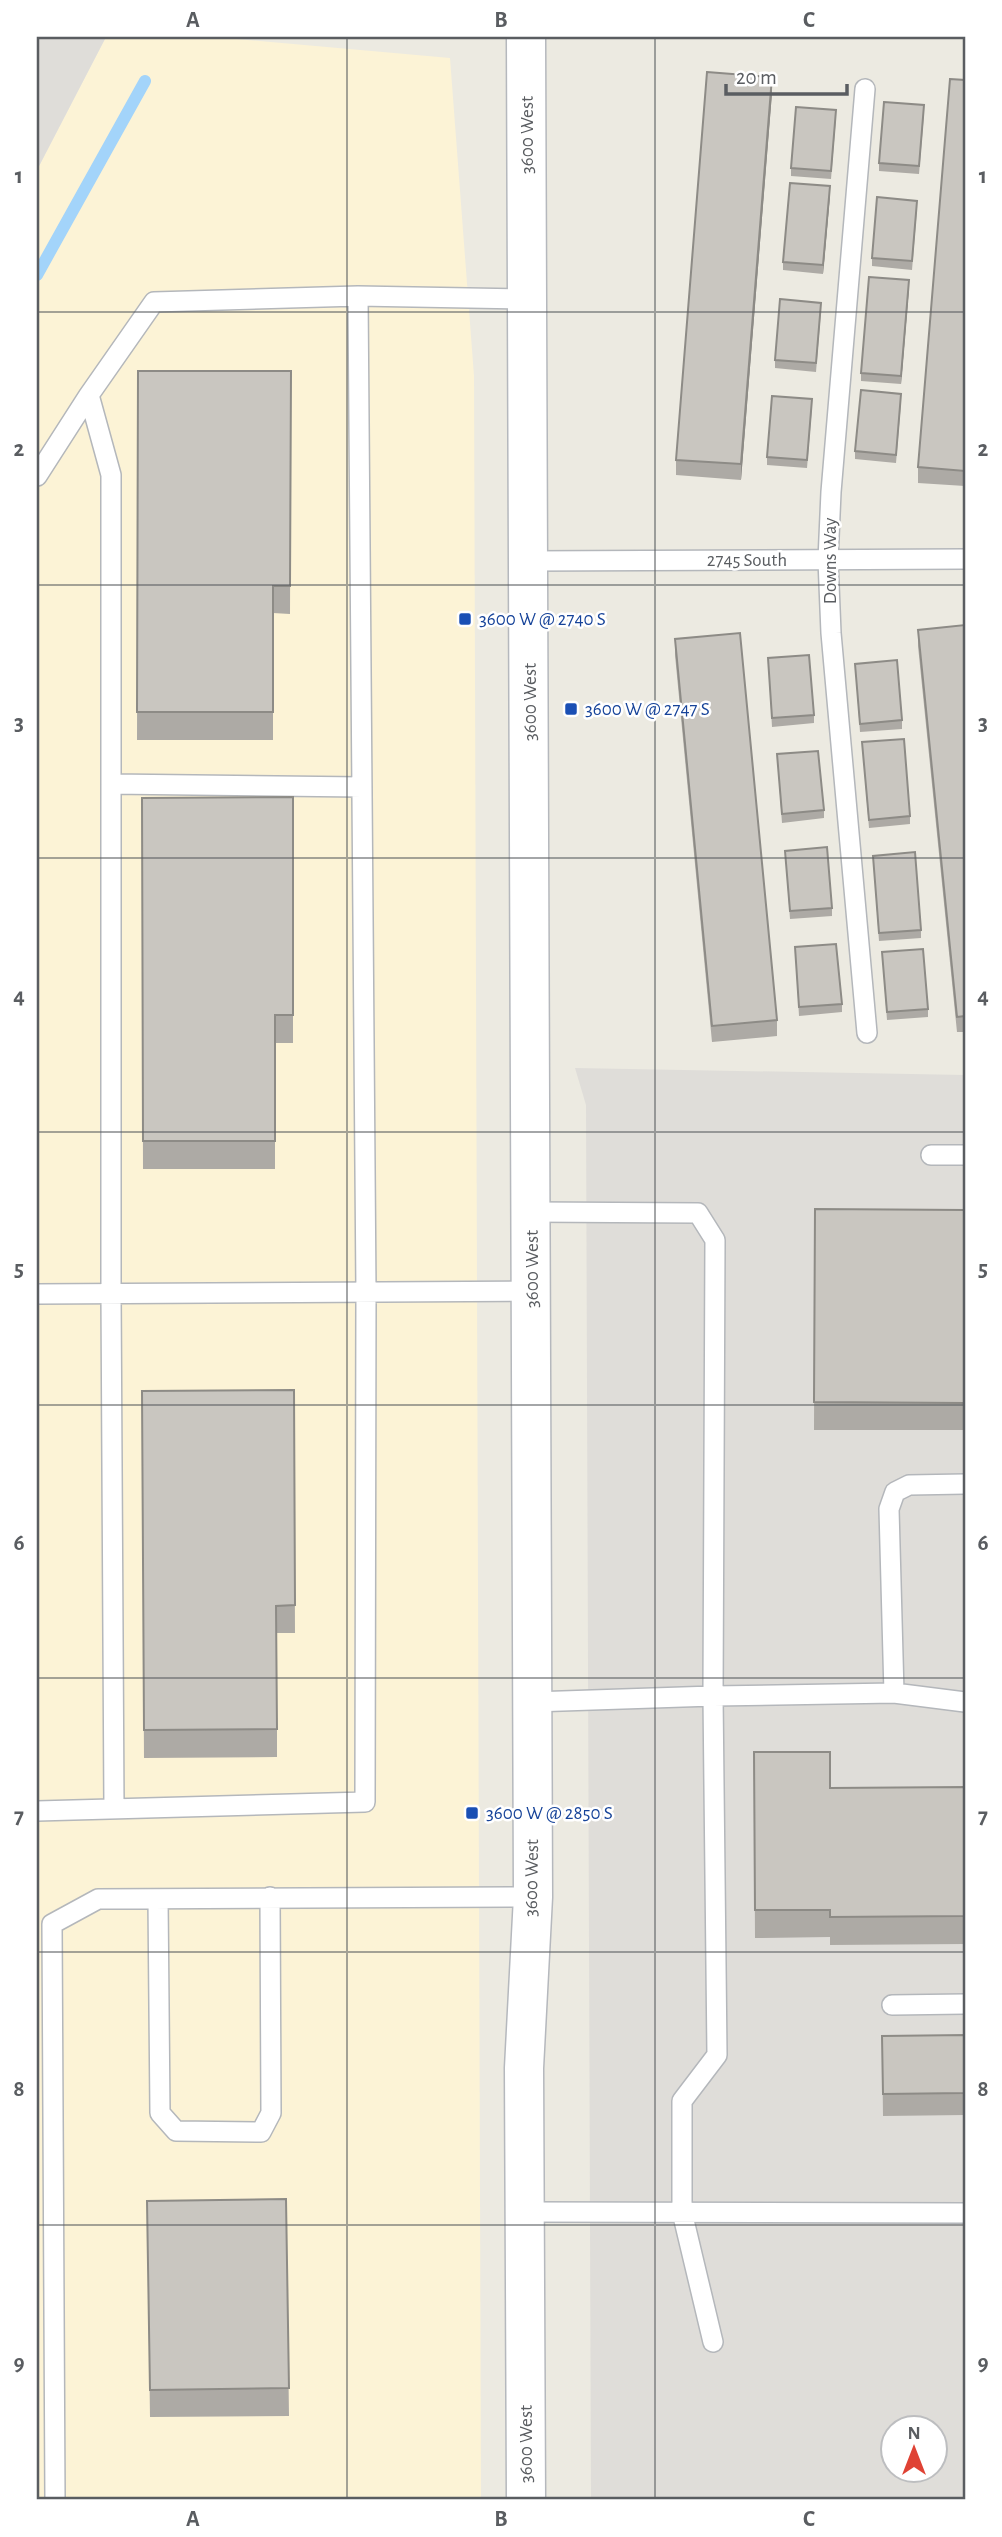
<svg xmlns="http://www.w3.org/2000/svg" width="1002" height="2537" font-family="'Alegreya Sans',sans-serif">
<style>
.commercial{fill:#fcf3d6}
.industrial{fill:#dfddd9;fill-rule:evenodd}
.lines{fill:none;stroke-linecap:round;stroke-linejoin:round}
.stream{stroke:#a3d4fa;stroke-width:12}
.lane-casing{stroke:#b4b7bb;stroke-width:22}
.secondary-casing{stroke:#b5b8bd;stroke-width:41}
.lane{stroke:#fff;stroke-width:19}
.secondary{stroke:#fff;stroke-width:38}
.wall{fill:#adaaa5}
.shaded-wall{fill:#8d8b86}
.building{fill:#c9c6c0;stroke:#8d8b86;stroke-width:2}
.grid{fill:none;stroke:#5a5d61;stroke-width:2;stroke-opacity:0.55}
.transit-dot{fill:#1a4fb4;stroke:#fff;stroke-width:2.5}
.labels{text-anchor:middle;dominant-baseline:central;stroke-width:5;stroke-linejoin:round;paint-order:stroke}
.street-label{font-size:19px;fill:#5a5d61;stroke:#fff}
.transit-label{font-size:19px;fill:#164399;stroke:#fff;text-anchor:start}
.neatline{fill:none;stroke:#5a5d61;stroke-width:2.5}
.grid-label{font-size:23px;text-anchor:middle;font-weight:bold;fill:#5a5d61}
</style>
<rect width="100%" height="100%" fill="#eceae1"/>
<path class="commercial" d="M106 37H215L450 58 474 376 481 2500H37V170Z"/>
<path class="industrial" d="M37 37H106L37 170Z
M575 1068 965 1075V2500H591L586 1105ZM894 2428H936V2470H894Z"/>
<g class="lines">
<path class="stream" d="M37 275 145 81"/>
<defs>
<path id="lane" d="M865 89 831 492 828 560 831 633 867 1033
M89 395 111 475V1293L114 1809
M37 476 89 395 154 302 358 296 528 299
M529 561 965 559
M111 784 362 787
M931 1155H965
M531 1212 698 1213 715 1240 713 1696 532 1702
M37 1294 532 1291
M894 1693 889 1509 895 1492 909 1485 965 1484
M37 1811 365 1802 366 1292 358 296
M158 1899 160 2113 176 2131 261 2132 271 2113 270 1897
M892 2005 965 2004
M525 2212 965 2213
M713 2342 682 2212V2101L717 2055 713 1696 894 1693 965 1702
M55 2500 52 1924 98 1899 533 1897"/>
<path id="secondary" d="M526 2500 524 2068 533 1897 526 37"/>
</defs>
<use href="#lane" class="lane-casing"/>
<use href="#secondary" class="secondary-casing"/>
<use href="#lane" class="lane"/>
<use href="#secondary" class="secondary"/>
</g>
<path class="wall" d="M965 80V486L918 483V467Z
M772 93 741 480 676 475V460Z
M924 114 919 174 879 171V163Z
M836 118 831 179 791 176V168Z
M830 195 823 274 783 270V262Z
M917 209 912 270 872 266V258Z
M909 288 901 384 861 381V373Z
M821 311 816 372 775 368V360Z
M138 371H291L290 614 273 613V740H137Z
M901 403 896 463 855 459V451Z
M812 407 807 468 767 465V457Z
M965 625V1032H957L918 646V630Z
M675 639 777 1020V1036L712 1042 675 655Z
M768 658 814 715V723L772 727Z
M855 664 902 720V729L860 732Z
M862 742 910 816V824L869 828Z
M777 754 824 810V818L782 823Z
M293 797V1043H275V1169H143L142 798Z
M785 851 832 908V916L790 919Z
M873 856 921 930V938L879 941Z
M795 947 842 1004V1012L799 1016Z
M882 952 928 1009V1017L887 1020Z
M815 1209 965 1210V1430H814Z
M294 1390 295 1633H277V1757L144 1758 142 1391Z
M754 1752 830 1788 965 1787V1944L830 1945V1937L755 1938Z
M965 2035V2115L883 2116 882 2036Z
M286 2199 289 2416 150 2417 147 2201Z"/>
<path class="shaded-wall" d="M772 77V93L741 480V464Z
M830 186V195L823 274V265Z
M909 280V288L901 384V376Z"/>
<path class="building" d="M707 72 772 77 741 464 676 460Z
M950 79 965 80V471L918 467Z
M884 102 924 105 919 166 879 163Z
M796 107 836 110 831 171 791 168Z
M790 183 830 186 823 265 783 262Z
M877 197 917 201 912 261 872 258Z
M869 277 909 280 901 376 861 373Z
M780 299 821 303 816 363 775 360Z
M138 371H291L290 586H273V712H137Z
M861 390 901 394 896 455 855 451Z
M772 396 812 399 807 460 767 457Z
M965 625V1016L957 1017 918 630Z
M740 633 777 1020 712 1026 675 639Z
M809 655 814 715 772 718 768 658Z
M897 660 902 720 860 724 855 664Z
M904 739 910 816 869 820 862 742Z
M818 751 824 810 782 814 777 754Z
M293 797V1015H275V1141H143L142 798Z
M827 847 832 908 790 911 785 851Z
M915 852 921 930 879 933 873 856Z
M836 944 842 1004 799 1007 795 947Z
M923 949 928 1009 887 1012 882 952Z
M815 1209 965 1210V1403L814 1402Z
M294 1390 295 1605 276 1606 277 1729 144 1730 142 1391Z
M754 1752H830V1788L965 1787V1916L830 1917V1910H755Z
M965 2035V2093L883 2094 882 2036Z
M286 2199 289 2388 150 2390 147 2201Z"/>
<path class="grid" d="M347 37V2500M655 37V2500M37 312H965M37 585H965M37 858H965M37 1132H965M37 1405H965M37 1678H965M37 1952H965M37 2225H965"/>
<g class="transit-dot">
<rect x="458" y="612" width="14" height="14" rx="3.5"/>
<rect x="564" y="702" width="14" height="14" rx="3.5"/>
<rect x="465" y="1806" width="14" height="14" rx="3.5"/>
</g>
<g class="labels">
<g class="street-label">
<text transform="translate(527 135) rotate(-90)">3600 West</text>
<text x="747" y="560">2745 South</text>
<text transform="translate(830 561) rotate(-90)">Downs Way</text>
<text transform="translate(530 702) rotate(-90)">3600 West</text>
<text transform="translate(532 1269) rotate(-90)">3600 West</text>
<text transform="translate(532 1878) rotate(-89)">3600 West</text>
<text transform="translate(526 2444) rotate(-90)">3600 West</text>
</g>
<g class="transit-label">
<text x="479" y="619">3600 W @ 2740 S</text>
<text x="585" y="709">3600 W @ 2747 S</text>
<text x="486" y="1813">3600 W @ 2850 S</text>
</g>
</g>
<rect width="1002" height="2537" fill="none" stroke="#ffffff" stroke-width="77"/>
<g transform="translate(914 2449)"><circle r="33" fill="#ffffff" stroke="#bdbec0" stroke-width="2"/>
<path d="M0-5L12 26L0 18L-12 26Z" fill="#df4234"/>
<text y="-10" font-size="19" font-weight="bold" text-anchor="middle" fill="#5a5d61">N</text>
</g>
<path d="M726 84v10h121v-10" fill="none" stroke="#5a5d61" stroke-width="3.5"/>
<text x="736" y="84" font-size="21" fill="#5a5d61" stroke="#ffffff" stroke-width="5" paint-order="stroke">20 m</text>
<rect x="38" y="38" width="926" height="2460" class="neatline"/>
<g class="grid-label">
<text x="193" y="27">A</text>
<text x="501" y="27">B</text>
<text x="809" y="27">C</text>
<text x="19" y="183">1</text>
<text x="983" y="183">1</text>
<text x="19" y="456">2</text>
<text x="983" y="456">2</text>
<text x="19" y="730">3</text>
<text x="983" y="730">3</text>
<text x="19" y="1003">4</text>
<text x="983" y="1003">4</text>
<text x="19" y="1276">5</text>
<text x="983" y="1276">5</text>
<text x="19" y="1550">6</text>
<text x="983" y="1550">6</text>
<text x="19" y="1823">7</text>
<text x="983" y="1823">7</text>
<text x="19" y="2096">8</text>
<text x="983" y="2096">8</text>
<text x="19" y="2370">9</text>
<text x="983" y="2370">9</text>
<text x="193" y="2526">A</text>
<text x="501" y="2526">B</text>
<text x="809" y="2526">C</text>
</g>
</svg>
